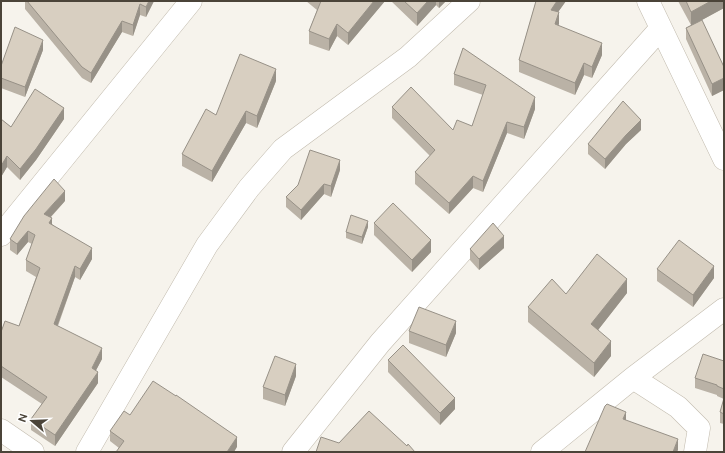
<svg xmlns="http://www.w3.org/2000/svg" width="725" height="453" font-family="Ubuntu,sans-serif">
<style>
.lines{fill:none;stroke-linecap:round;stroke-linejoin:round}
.minor-casing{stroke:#c2bbae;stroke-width:23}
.minor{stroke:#fff;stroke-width:22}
.wall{fill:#bab2a6}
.shaded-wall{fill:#979187}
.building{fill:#d8cfc1;stroke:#979187}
</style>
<rect width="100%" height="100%" fill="#f6f3ec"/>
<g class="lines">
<defs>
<path id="minor" d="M648 1 724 159
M1 235 191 1
M633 378 678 407 699 428 695 452
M1 430 33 452
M87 452 207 245 249 188 283 149 408 57 469 1
M293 452 380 343 661 28
M542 452 633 378 724 309"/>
</defs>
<use href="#minor" class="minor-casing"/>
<use href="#minor" class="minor"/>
</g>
<path class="wall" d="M25 1H154L146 17 140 15 133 36 122 32 91 83 82 78 25 9Z
M306 1H385L348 45 337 36 329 51 309 44V31L317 10Z
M391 1H446L439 8 436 5 417 26Z
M536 1H566L558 12V25L602 55 592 78 584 75 575 95 519 72V60Z
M678 1H724V8L698 22 724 67V90L712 96 686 39V28L691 25Z
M463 48 535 109 524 139 507 133 483 192 473 188 449 214 415 184V172L430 156 392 118V107L453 130 472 126 483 95 454 85V74Z
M43 50 25 97 1 88V66Z
M276 81 257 128 246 123 212 182 182 166V154L216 115Z
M1 119 11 127 64 119 36 160 20 180 7 167 1 177Z
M641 130 626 144 605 169 588 154V144Z
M340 170 331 197 324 194 301 220 286 207V197Z
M65 201 51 217 52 224 92 259 80 280 75 277 58 326 102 359 96 370 98 383 55 446 31 430V419L42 404 1 377V332L19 326 36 277 26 271V260L32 244 28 242 17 255 10 250V239Z
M374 223 431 252 412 272 374 235Z
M368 227 362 244 346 238V232Z
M504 248 479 270 470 260V249Z
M657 269 714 278 693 307 657 281Z
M627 293 598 330 611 356 594 377 528 322V307L566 294Z
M409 331 456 333 446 357 409 343Z
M388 360 455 409 440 425 388 372Z
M724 361V424L720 423V412L724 399 717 396V395L695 388V378Z
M296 376 285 406 263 399V387Z
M130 415 237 447 119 448 110 441V431Z"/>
<path class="shaded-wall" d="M149 1H154L146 17V7Z
M374 1H385L348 45V33Z
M428 1H436V5L417 26V13Z
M439 1H446L439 8Z
M557 1H566L551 22V10Z
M711 1H724V8L691 26V12Z
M140 4V15L133 36V25Z
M559 12V24L555 35V24Z
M122 21V32L91 83V73Z
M337 24V36L329 51V39Z
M43 40V50L25 97V87Z
M602 43V55L592 78V67Z
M584 63V75L575 95V83Z
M276 69V81L257 128V116Z
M724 78V90L712 96V84Z
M535 97V109L524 139V127Z
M64 108V119L36 160 20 180V169Z
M246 111V123L212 182V171Z
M641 120V130L626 144 605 169V159L626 135Z
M507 122V133L483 192V181Z
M7 156V167L1 177V166Z
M340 160V170L331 197V186Z
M473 176V188L449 214V203Z
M324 184V194L301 220V210Z
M65 191V201L44 224V214Z
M52 218V229L49 223Z
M368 221V227L362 244V237Z
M28 231V242L17 255V244Z
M504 236V248L479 270V259Z
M431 240V252L412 272V260Z
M92 248V259L80 280V269Z
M75 266V277L54 335V324Z
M714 266V278L693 307V295Z
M627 279V293L591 339V324Z
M456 321V333L446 357V345Z
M611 341V356L594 377V363Z
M102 348V359L92 378V368Z
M296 364V376L285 406V395Z
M98 372V383L55 446V435Z
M455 398V409L440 425V413Z
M626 412V423L623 419Z
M237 437V447L234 452H227Z
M678 439V450L677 452H673Z"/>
<path class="building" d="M27 1H149L146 7 140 4 133 25 122 21 91 73 82 67Z
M321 1H374L348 33 337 24 329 39 309 31Z
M404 1H428L417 13Z
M536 1H557L551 10 559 12 555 24 602 43 592 67 584 63 575 83 519 60Z
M686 1H711L691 12Z
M702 20 724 67V78L712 84 686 28Z
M15 27 43 40 25 87 1 78V66Z
M463 48 535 97 524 127 507 122 483 181 473 176 449 203 415 172 435 150 392 107 411 87 453 130 457 120 472 126 486 85 454 74Z
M240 54 276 69 257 116 246 111 212 171 182 154 206 109 216 115Z
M35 89 64 108 36 149 20 169 7 156 1 166V119L11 127Z
M623 101 641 120 626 135 605 159 588 144Z
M310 150 340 160 331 186 324 184 301 210 286 197 298 185Z
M54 179 65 191 44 214 52 218 49 223 92 248 80 269 75 266 54 324 102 348 92 368 98 372 55 435 31 419 47 397 1 366V332L5 321 19 326 40 268 26 260 35 235 28 231 17 244 10 239 24 216Z
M393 203 431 240 412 260 374 223Z
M351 215 368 221 362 237 346 232Z
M493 223 504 236 479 259 470 249Z
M679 240 714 266 693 295 657 269Z
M597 254 627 279 591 324 611 341 594 363 528 307 552 279 566 294Z
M419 307 456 321 446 345 409 331Z
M403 345 455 398 440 413 388 360Z
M703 354 724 361V389L717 386V385L695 378Z
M275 356 296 364 285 395 263 387Z
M153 381 176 396V395L237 437 227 452H116L124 441 110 431 124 411 130 415Z
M724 398V414L720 412Z
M607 404 626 412 623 419 678 439 673 452H585L605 406Z
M369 411 407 446 408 444 415 452H316L321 437 339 443Z"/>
<rect width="725" height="453" fill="none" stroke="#4b4439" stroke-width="4"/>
<g transform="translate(32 421) rotate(289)" stroke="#ffffff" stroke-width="3" paint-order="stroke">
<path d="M0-3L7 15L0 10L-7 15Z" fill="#4b4439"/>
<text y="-6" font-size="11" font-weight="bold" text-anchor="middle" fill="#4b4439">N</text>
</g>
</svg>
